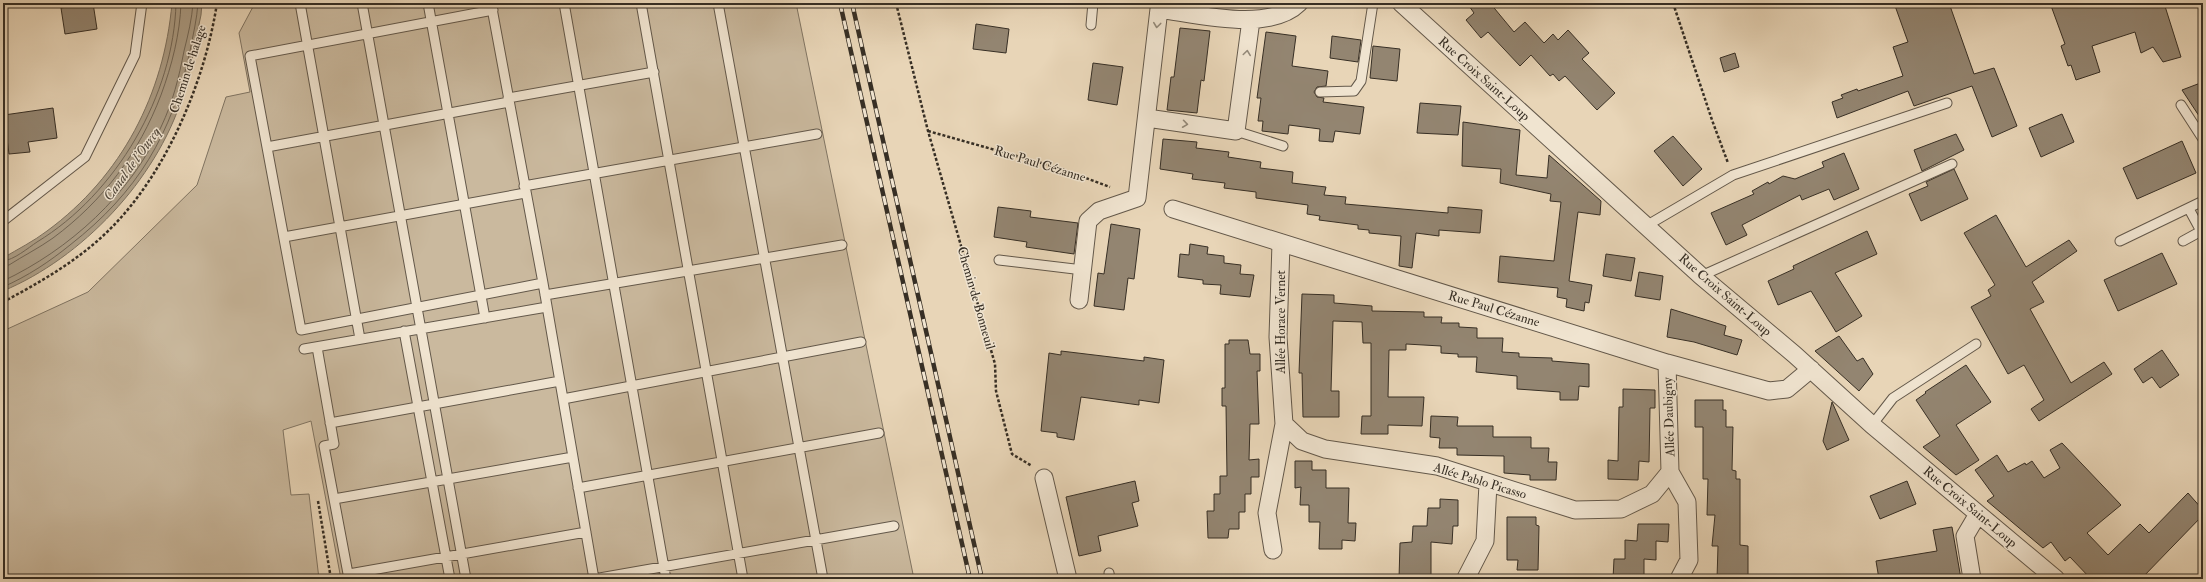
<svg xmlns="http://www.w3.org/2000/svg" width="2206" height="582" font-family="'IM FELL Double Pica',serif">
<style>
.green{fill:#cab99e;stroke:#807462}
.water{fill:#ac9d85;stroke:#7d715f}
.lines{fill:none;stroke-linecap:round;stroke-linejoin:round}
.shore{stroke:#726655;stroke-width:1}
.building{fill:#938571;stroke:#372f25}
.service-casing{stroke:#63584a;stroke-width:11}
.minor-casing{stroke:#63584a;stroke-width:19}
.path{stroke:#372f25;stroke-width:2.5;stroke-dasharray:3 2;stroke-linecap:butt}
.service{stroke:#f0e4d0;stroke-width:9}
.minor{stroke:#f0e4d0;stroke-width:17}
.rail-casing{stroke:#372f25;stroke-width:4.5}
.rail{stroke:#f0e4d0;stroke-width:3;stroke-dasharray:9;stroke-linecap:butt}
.oneway{stroke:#948a7a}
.labels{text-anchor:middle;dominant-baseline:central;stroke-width:3;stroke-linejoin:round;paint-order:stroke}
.street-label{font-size:13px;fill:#372f25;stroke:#f0e4d0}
.water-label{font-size:14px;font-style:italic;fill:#544a3d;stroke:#f0e4d0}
</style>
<rect width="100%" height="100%" fill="#e8d5b7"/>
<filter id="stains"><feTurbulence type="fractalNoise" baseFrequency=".005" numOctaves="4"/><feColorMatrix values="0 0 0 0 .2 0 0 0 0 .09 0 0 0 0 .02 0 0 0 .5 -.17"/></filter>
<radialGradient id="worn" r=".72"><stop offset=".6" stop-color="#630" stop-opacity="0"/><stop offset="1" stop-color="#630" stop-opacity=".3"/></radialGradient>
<path class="green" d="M255 3H796L914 579H341L311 421 283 430 291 495 309 494 319 579 225 576 188 579H3V331L88 292 197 185 226 97 250 92 239 33Z"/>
<path class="water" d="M172 3H202L201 15C195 42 191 71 182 98 156 180 82 258 3 291V258C18 249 34 241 47 231 122 176 164 94 172 3Z"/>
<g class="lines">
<path class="shore" d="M3 261C14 260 28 248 37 242 116 194 174 95 176 3
M3 266 9 265C23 256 39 248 53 238 103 201 139 153 161 95 172 65 180 34 181 3
M3 281C69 250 131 194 161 127 173 102 179 77 184 51 188 35 192 19 193 3
M3 287C28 276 49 262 70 245 138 192 172 134 190 51 193 35 197 19 198 3"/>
</g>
<path class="building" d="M93 3 97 29 65 34 61 8Z
M1467 3H1490L1514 32 1525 22 1544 43 1553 34 1558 40 1568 30 1589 53 1582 59 1615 93 1597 110 1565 76 1559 81 1553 74 1550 76 1531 55 1520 66 1488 32 1481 38 1466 20 1474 13Z
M1894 3H1949L1974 74 1994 68 2017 126 1992 137 1972 86 1914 106 1908 91 1837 118 1832 102 1843 98 1841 95 1857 89 1858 91 1903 76 1893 47 1908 42Z
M2050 3H2164L2181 57 2163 62 2153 47 2141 53 2135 32 2092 46 2100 72 2076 80 2071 65 2068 66 2061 46 2065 44Z
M976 24 1009 29 1006 53 973 49Z
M1180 28 1210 31 1204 81 1201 80 1197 113 1167 110 1171 77H1174Z
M1266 32 1296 36 1292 66 1328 71 1326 86 1317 87 1314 92 1317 97 1324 98 1323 102 1364 107 1360 134 1335 131 1333 142 1319 141 1320 129 1289 125 1288 134 1262 131 1263 121H1258L1261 98H1257Z
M1332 36 1361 40 1358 62 1330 58Z
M1373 46 1400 49 1397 81 1370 78Z
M1735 53 1739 67 1724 72 1720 58Z
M1093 63 1123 67 1117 105 1088 100Z
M2203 82V122L2182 90Z
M1420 103 1461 106 1458 135 1417 133Z
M53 108 57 138 28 142 30 152 9 154 4 115Z
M2062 114 2074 142 2041 157 2029 128Z
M1463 122 1520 130 1516 175 1547 178 1549 155 1601 201 1600 215 1578 212 1569 281 1592 285 1589 303 1585 302 1584 311 1566 307 1567 299 1557 297 1558 288 1498 282 1500 256 1554 261 1561 202 1550 201 1551 194 1500 183 1501 169 1462 166Z
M1956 134 1964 150 1922 171 1914 150Z
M1673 136 1702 169 1683 186 1654 151Z
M1163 139 1197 142 1196 148 1229 152 1228 157 1261 162 1260 168 1293 172 1292 183 1326 187 1324 195 1346 197 1345 204 1448 213V207L1482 210 1480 233 1439 230V236L1416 233 1412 268 1399 266 1401 236 1369 233V230L1358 229V225L1319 220 1320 216 1307 214 1308 205 1256 198V192L1224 188 1225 183 1192 179 1193 174 1160 169Z
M2182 141 2196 173 2137 199 2123 168Z
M1844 153 1859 189 1834 200 1829 189 1802 200 1800 195 1742 225 1747 235 1726 245 1711 213 1754 194 1752 191 1768 182 1769 184 1783 176 1795 179 1824 167 1822 162Z
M1954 169 1968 199 1921 221 1909 194 1928 186 1926 182Z
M998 207 1031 211 1030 217 1078 223 1074 254 1026 247 1027 242 994 237Z
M1996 215 2026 267 2069 240 2077 251 2032 282 2044 302 2030 309 2071 383 2104 362 2112 374 2039 421 2031 409 2044 400 2024 365 2008 374 1971 307 1991 296 1988 290 1995 285 1964 233Z
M1111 224 1140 229 1134 279 1128 278 1124 310 1094 306 1098 273 1104 274Z
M1867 231 1877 254 1835 273 1862 316 1836 332 1811 291 1778 305 1768 281 1794 269 1793 266Z
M1190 244 1208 247 1207 254 1224 256V263L1241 265 1240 274 1254 275 1250 297 1220 294 1221 285 1203 284V280L1178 277 1180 254 1189 255Z
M2162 253 2177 284 2118 311 2104 280Z
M1606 254 1635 258 1631 281 1603 276Z
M1639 272 1663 276 1660 300 1635 296Z
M1302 294 1334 295V303L1372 306V311L1424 312V317H1442L1441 323H1459V327L1477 328V338H1503L1502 352 1519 353V357L1552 358V361L1589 364V387L1579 386 1578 400H1560V392L1517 389V376L1476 372 1477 357H1458V354L1441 353V346L1406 344V350H1389L1388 397H1424L1422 426 1388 425V434H1361L1362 416H1371V343H1363L1362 322 1333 321 1331 391H1339V417H1303L1302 373H1299Z
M1671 309 1726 326 1724 335 1742 340 1737 355 1694 342 1667 337Z
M1839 336 1857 361 1863 358 1873 374 1859 391 1815 351Z
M1229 340H1248L1250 354H1260V371H1257L1259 424H1250L1249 460 1259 459V477H1251V494H1245V512H1239V529H1229L1228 538H1208L1207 511H1214V494H1220V476H1227L1226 406H1222V388H1225V344H1229Z
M2162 350 2179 375 2160 388 2152 377 2143 383 2134 369Z
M1061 351 1144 361V357L1164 360 1159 403 1139 400V405L1081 397 1074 440 1057 437V433L1041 431 1049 353 1061 355Z
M1966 365 1991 402 1956 425 1979 460 1956 475 1923 447 1940 436 1916 400 1926 393 1925 392Z
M1623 389 1655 390V408H1650L1649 462 1639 461 1638 480 1608 479V460L1618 461 1619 407H1623Z
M1695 400H1723V410H1726V427H1733L1732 470 1736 471V479H1740V545L1748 546V579H1717L1718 546H1712L1715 515H1707L1708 479H1703V427H1695Z
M1832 402 1849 440 1827 450 1823 441Z
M1431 416 1458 417 1457 426H1493V437H1531V448H1549L1548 462H1557L1556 480H1530V475L1504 473V456L1457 455V448H1439L1440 438 1430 437Z
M2062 443 2121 505 2087 533 2108 555 2140 524 2149 533 2188 493 2203 510V515L2141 579H2091L2070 557 2065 561 2051 542 2043 548 1987 501 1994 496 1975 470 1997 455 2008 472 2025 463 2026 465 2032 461 2044 478 2060 468 2050 450Z
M1295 461H1312V470H1326V488H1349L1348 523H1356L1355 541 1342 540V549H1319L1320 522H1309V505H1300L1301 487 1295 488Z
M1135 481 1139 501 1132 503 1138 526 1098 536 1101 551 1079 556 1066 497Z
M1907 481 1916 504 1880 519 1870 496Z
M1440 499 1458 500V526H1453L1452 544 1431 542V578L1399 579 1400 543 1412 542 1413 526H1427L1428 508H1440Z
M1507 517H1536V525L1539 526 1538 570H1517L1518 560H1507Z
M1638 524H1669L1668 542 1656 541V560L1644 559V577L1613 579 1614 559H1625V540L1637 541Z
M1952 527 1961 579H1879L1876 561 1937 551 1933 530Z"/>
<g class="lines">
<defs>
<path id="service" d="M300 3 360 339
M362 3 466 579
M428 3 485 318
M491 3 543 283 594 579 894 526
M564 3 666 579
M641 3 743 579
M718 3 823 579
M493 10 250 56 301 330 543 283
M1091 25 1093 3
M1320 92 1354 91 1361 81 1373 3
M508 98 654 72
M2181 105 2203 139
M1236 131 1283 146
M267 147 509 102
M524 186 817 134
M2189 209 2201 231
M3 221 85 157 135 55 142 3
M1646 226 1733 175 1947 103
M284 237 525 193
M2120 241 2203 201
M2183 241 2203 230
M999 260 1083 270
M1701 276 1952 164
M545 295 842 245
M404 331 450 579
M317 347 334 444 324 446 349 579
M304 349 547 307
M563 399 861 342
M330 423 560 381
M1872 425 1893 398 1976 344
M578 488 879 433
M334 499 573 457
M1109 573 1110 579
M349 574 586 532"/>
<path id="minor" d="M1401 3 1701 276 1795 355 1872 425 2056 579
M1147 118 1236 131 1251 20
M1173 209 1667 363 1769 391 1787 389 1811 369
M1079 300 1088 221 1099 211 1137 198 1159 9C1197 14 1269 33 1299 3
M1667 363 1670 472 1687 502 1689 560 1679 579
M1284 424 1302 441 1325 449 1437 466 1575 510 1621 509 1652 494 1670 472
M1044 478 1068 579
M1273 550 1267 513 1284 424 1278 337 1281 243
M1466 578 1485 541 1488 484
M1972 579 1965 536 1978 514"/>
</defs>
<use href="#service" class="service-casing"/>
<use href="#minor" class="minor-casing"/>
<path class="path" d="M896 3 928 131 995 364 996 391 1012 454 1032 466
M1673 3 1712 120 1728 163
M928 131 1059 168 1110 187
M3 302C39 283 77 261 106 233 165 177 205 82 217 3
M318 501 331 579"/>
<use href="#service" class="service"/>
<use href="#minor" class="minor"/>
<defs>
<path id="rail" d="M840 3 970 579
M852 3 982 579"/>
</defs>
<use href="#rail" class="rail-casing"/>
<use href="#rail" class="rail"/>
</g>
<defs><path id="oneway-chevron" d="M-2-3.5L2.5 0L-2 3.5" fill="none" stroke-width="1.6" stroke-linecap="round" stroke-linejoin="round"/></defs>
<g class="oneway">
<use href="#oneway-chevron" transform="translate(1157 25) rotate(97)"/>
<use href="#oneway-chevron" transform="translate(1247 53) rotate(-82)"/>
<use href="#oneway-chevron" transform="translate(1185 124) rotate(8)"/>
</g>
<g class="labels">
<g class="street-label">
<text transform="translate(188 69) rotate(-72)">Chemin de halage</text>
<text transform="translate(1484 79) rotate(42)">Rue Croix Saint-Loup</text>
<text transform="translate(1040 164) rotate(17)">Rue Paul Cézanne</text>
<text transform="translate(1725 295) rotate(41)">Rue Croix Saint-Loup</text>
<text transform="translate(976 298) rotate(74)">Chemin de Bonneuil</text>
<text transform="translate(1494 309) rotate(17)">Rue Paul Cézanne</text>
<text transform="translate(1281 322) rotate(-90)">Allée Horace Vernet</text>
<text transform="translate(1669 417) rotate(-92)">Allée Daubigny</text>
<text transform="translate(1480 481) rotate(17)">Allée Pablo Picasso</text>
<text transform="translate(1970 507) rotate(40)">Rue Croix Saint-Loup</text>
</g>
<g class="water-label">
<text transform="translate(132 164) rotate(-54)">Canal de l'Ourcq</text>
</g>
</g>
<rect width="2206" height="582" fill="none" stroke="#e8d5b7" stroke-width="16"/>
<rect x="4" y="4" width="2198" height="574" fill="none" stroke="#372f25" stroke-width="2"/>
<rect x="8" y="8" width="2190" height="566" fill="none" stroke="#372f25"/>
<rect width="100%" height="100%" filter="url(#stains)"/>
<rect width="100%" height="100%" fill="url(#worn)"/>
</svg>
